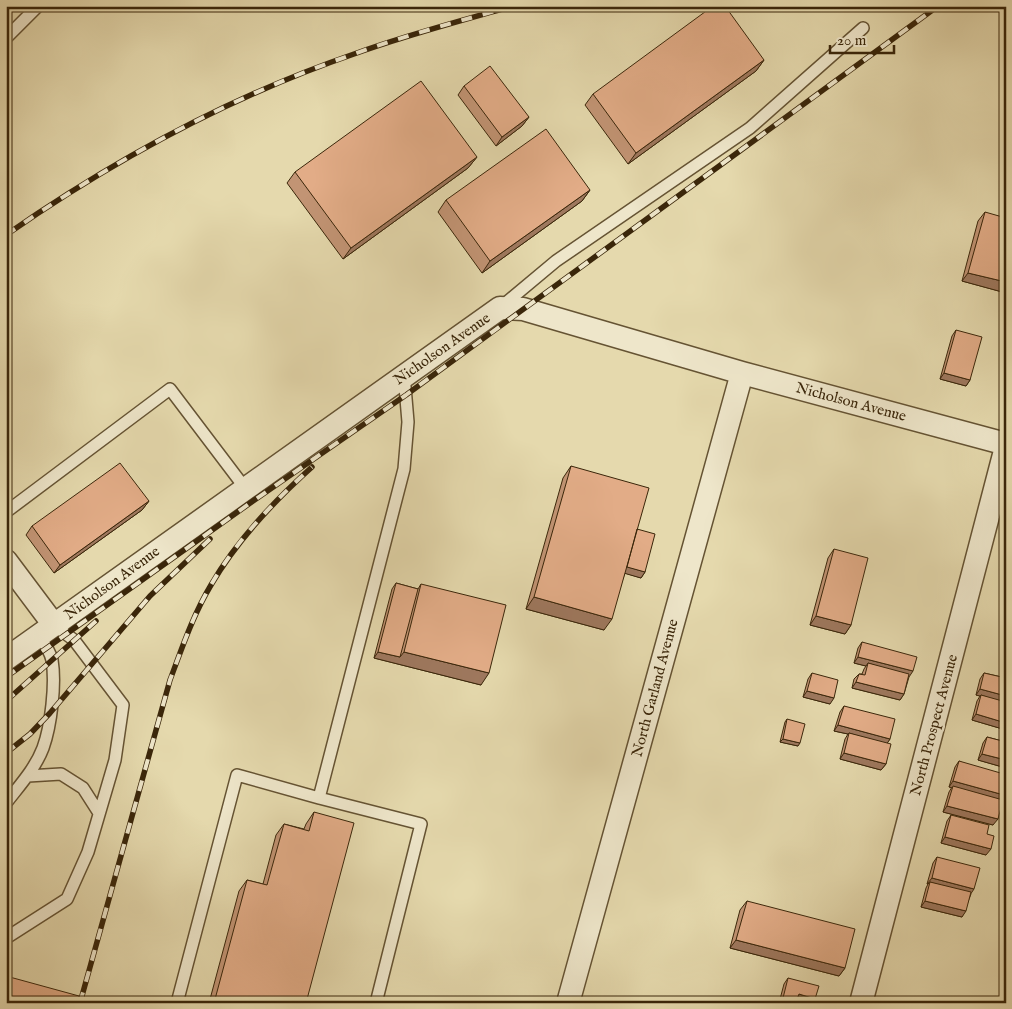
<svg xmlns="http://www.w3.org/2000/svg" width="1012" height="1009" font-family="'IM FELL English',serif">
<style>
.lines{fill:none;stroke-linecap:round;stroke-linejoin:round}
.lane-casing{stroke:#655333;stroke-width:14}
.street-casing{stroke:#655333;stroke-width:25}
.lane{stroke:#eee6ca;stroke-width:11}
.street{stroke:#eee6ca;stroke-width:22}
.rail-casing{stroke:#3a260a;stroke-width:5.5}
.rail{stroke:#eee6ca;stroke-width:4;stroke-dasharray:11;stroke-linecap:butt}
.wall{fill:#c29474;stroke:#3a260a}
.shaded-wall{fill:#9e785e;stroke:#3a260a}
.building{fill:#e2ac87;stroke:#3a260a}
.labels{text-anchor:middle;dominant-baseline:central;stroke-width:5;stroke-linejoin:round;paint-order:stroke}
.street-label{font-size:15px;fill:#3a260a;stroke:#eee6ca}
</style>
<rect width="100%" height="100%" fill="#e5d9ad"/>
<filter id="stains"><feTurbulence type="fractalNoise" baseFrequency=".004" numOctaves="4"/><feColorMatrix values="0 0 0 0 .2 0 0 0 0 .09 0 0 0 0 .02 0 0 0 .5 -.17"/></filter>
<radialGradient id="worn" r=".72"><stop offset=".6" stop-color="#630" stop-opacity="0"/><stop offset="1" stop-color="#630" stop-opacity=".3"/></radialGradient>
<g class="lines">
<defs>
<path id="lane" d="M6 38 38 6
M501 307 556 261 750 128 863 28
M6 512 170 389 245 488
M28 776 61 774 83 788 99 813
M319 798 421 824 376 1003
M6 803C19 786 35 769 43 748 51 726 56 684 52 660 50 651 45 644 39 636
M6 938 67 899 88 852 115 760 123 705 74 640 54 625
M177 1003 237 775 319 798 404 469 408 422 404 375"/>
<path id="street" d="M6 561 54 625
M6 659 500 308 523 309 742 373 1006 444
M568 1003 742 373
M861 1003 1006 447"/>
</defs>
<use href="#lane" class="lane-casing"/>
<use href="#street" class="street-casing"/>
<use href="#lane" class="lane"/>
<use href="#street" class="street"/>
<defs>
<path id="rail" d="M6 235C114 160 229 97 354 54 406 35 460 21 513 6
M6 677 253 501 406 395 938 6
M6 701 96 621
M6 753 30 734 50 713 150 596 210 539
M80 1003 170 680C182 648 193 615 211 585 237 540 273 502 312 467"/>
</defs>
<use href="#rail" class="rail-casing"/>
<use href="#rail" class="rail"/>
</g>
<path class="wall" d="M764 60 756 71 628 164 585 105 593 94Z
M464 86 529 117 522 126 496 146 458 95Z
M477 157 468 168 343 259 287 183 295 172Z
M590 190 582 201 482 273 438 212 446 200Z
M985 212 1006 293 962 281 978 221Z
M956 330 970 380 966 386 940 379 952 336Z
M571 466 637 529 645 572 641 578 625 573 604 630 526 609 563 478Z
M149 501 142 510 54 573 26 535 32 526Z
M834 549 851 625 845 634 810 625 828 558Z
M396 583 418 589 421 584 481 685 374 658 392 589Z
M862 642 909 677 904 694 900 700 852 688 854 679 859 674H862L864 669 866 666 854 663 858 648Z
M812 673 830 704 803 697 808 679Z
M984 673 1006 678V730L972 720 977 701 980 696 976 695 980 679Z
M844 706 890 739 887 743 886 764 881 770 840 759 845 739 848 734 834 731 840 712Z
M787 719 798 746 780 742 785 722Z
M987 737 1006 742V768L978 760 983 743Z
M959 761 1001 782 1004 795 1000 799 993 825 943 812 949 792 952 787H949L955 767Z
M314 812 306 1003H209L239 891 247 880 263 884 276 835 284 824 304 829 306 824Z
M951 815 986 855 941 843 947 821Z
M937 857 971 894 962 917 921 907 926 888 928 884H927L933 863Z
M747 901 845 968 839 976 730 948 740 910Z
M788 978 815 999 812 1003H803L797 1001 796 1003H779L784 984Z"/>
<path class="shaded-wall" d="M764 60 756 71 628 164 636 153Z
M529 117 522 126 496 146 502 137Z
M477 157 468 168 343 259 351 248Z
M590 190 582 201 482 273 490 261Z
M968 273 1006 282V293L962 281Z
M944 373 970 380 966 386 940 379Z
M149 501 142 510 54 573 60 565Z
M625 566 645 572 641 578 620 572Z
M534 597 612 619 604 630 526 609Z
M816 616 851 625 845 634 810 625Z
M378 652 400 657 404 652 489 673 481 685 374 658Z
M858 657 913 671 909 677 868 663 866 666 854 663Z
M856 682 904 694 900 700 852 688Z
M980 689 1006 696V704L981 695 980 696 976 695Z
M807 691 834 698 830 704 803 697Z
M976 714 1006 723V730L972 720Z
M838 725 890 739 886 745 849 733 848 734 834 731Z
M783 739 800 743 798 746 780 742Z
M844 753 886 764 881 770 840 759Z
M982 754 1006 760V768L978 760Z
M953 781 1004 795 1000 801 949 787Z
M947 806 998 819 993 825 943 812Z
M945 837 991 849 986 855 941 843Z
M932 878 974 889 970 895 930 882 928 884H927Z
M925 901 966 911 962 917 921 907Z
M736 940 845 968 839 976 730 948Z
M799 994 815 999 812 1003H803L795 1000Z
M783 998 796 1002V1003H780Z"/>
<path class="building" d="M713 6H725L764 60 636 153 593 94Z
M490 66 529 117 502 137 464 86Z
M421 81 477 157 351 248 295 172Z
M546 129 590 190 490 261 446 200Z
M985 212 1006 218V282L968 273Z
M956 330 982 337 970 380 944 373Z
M120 463 149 501 60 565 32 526Z
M571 466 649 488 612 619 534 597Z
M637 529 655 534 645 572 627 567Z
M834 549 868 558 851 625 816 616Z
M396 583 418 589 400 657 378 652Z
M421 584 506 605 489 673 404 652Z
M862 642 917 657 913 671 858 657Z
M868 663 909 674 904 694 856 682 859 674 865 675Z
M812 673 838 680 834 698 807 691Z
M984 673 1006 678V696L980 689Z
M981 695 1006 702V723L976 714Z
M844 706 895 719 890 739 838 725Z
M787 719 805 724 800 743 783 739Z
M849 733 891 744 886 764 844 753Z
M987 737 1006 742V760L982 754Z
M959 761 1004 774 1001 782 1006 783 1004 795 953 781Z
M953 786 1003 800 998 819 947 806Z
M314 812 354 823 306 1003H214L247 880 267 885 284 824 309 831Z
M951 815 989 825 987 834 994 836 991 849 945 837Z
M937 857 980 868 974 889 932 878Z
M930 882 971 892 966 911 925 901Z
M747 901 855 929 845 968 736 940Z
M6 976 79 996 77 1003H6Z
M788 978 819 986 815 999 799 994 796 1002 783 998Z"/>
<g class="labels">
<g class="street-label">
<text transform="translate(442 349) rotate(-35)">Nicholson Avenue</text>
<text transform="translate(851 402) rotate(15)">Nicholson Avenue</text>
<text transform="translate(112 583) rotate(-36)">Nicholson Avenue</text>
<text transform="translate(655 688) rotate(-75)">North Garland Avenue</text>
<text transform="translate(934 725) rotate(-75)">North Prospect Avenue</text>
</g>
</g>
<rect width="1012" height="1009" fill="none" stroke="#e5d9ad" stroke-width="25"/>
<rect x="8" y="8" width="997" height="994" fill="none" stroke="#3a260a" stroke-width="2.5"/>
<rect x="12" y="12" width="987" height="984" fill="none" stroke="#3a260a"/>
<path d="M830 45v8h64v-8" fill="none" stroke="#3a260a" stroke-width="2.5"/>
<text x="837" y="45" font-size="15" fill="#3a260a" stroke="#eee6ca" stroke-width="4" paint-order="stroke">20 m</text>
<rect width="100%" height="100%" filter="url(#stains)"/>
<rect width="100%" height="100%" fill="url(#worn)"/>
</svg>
